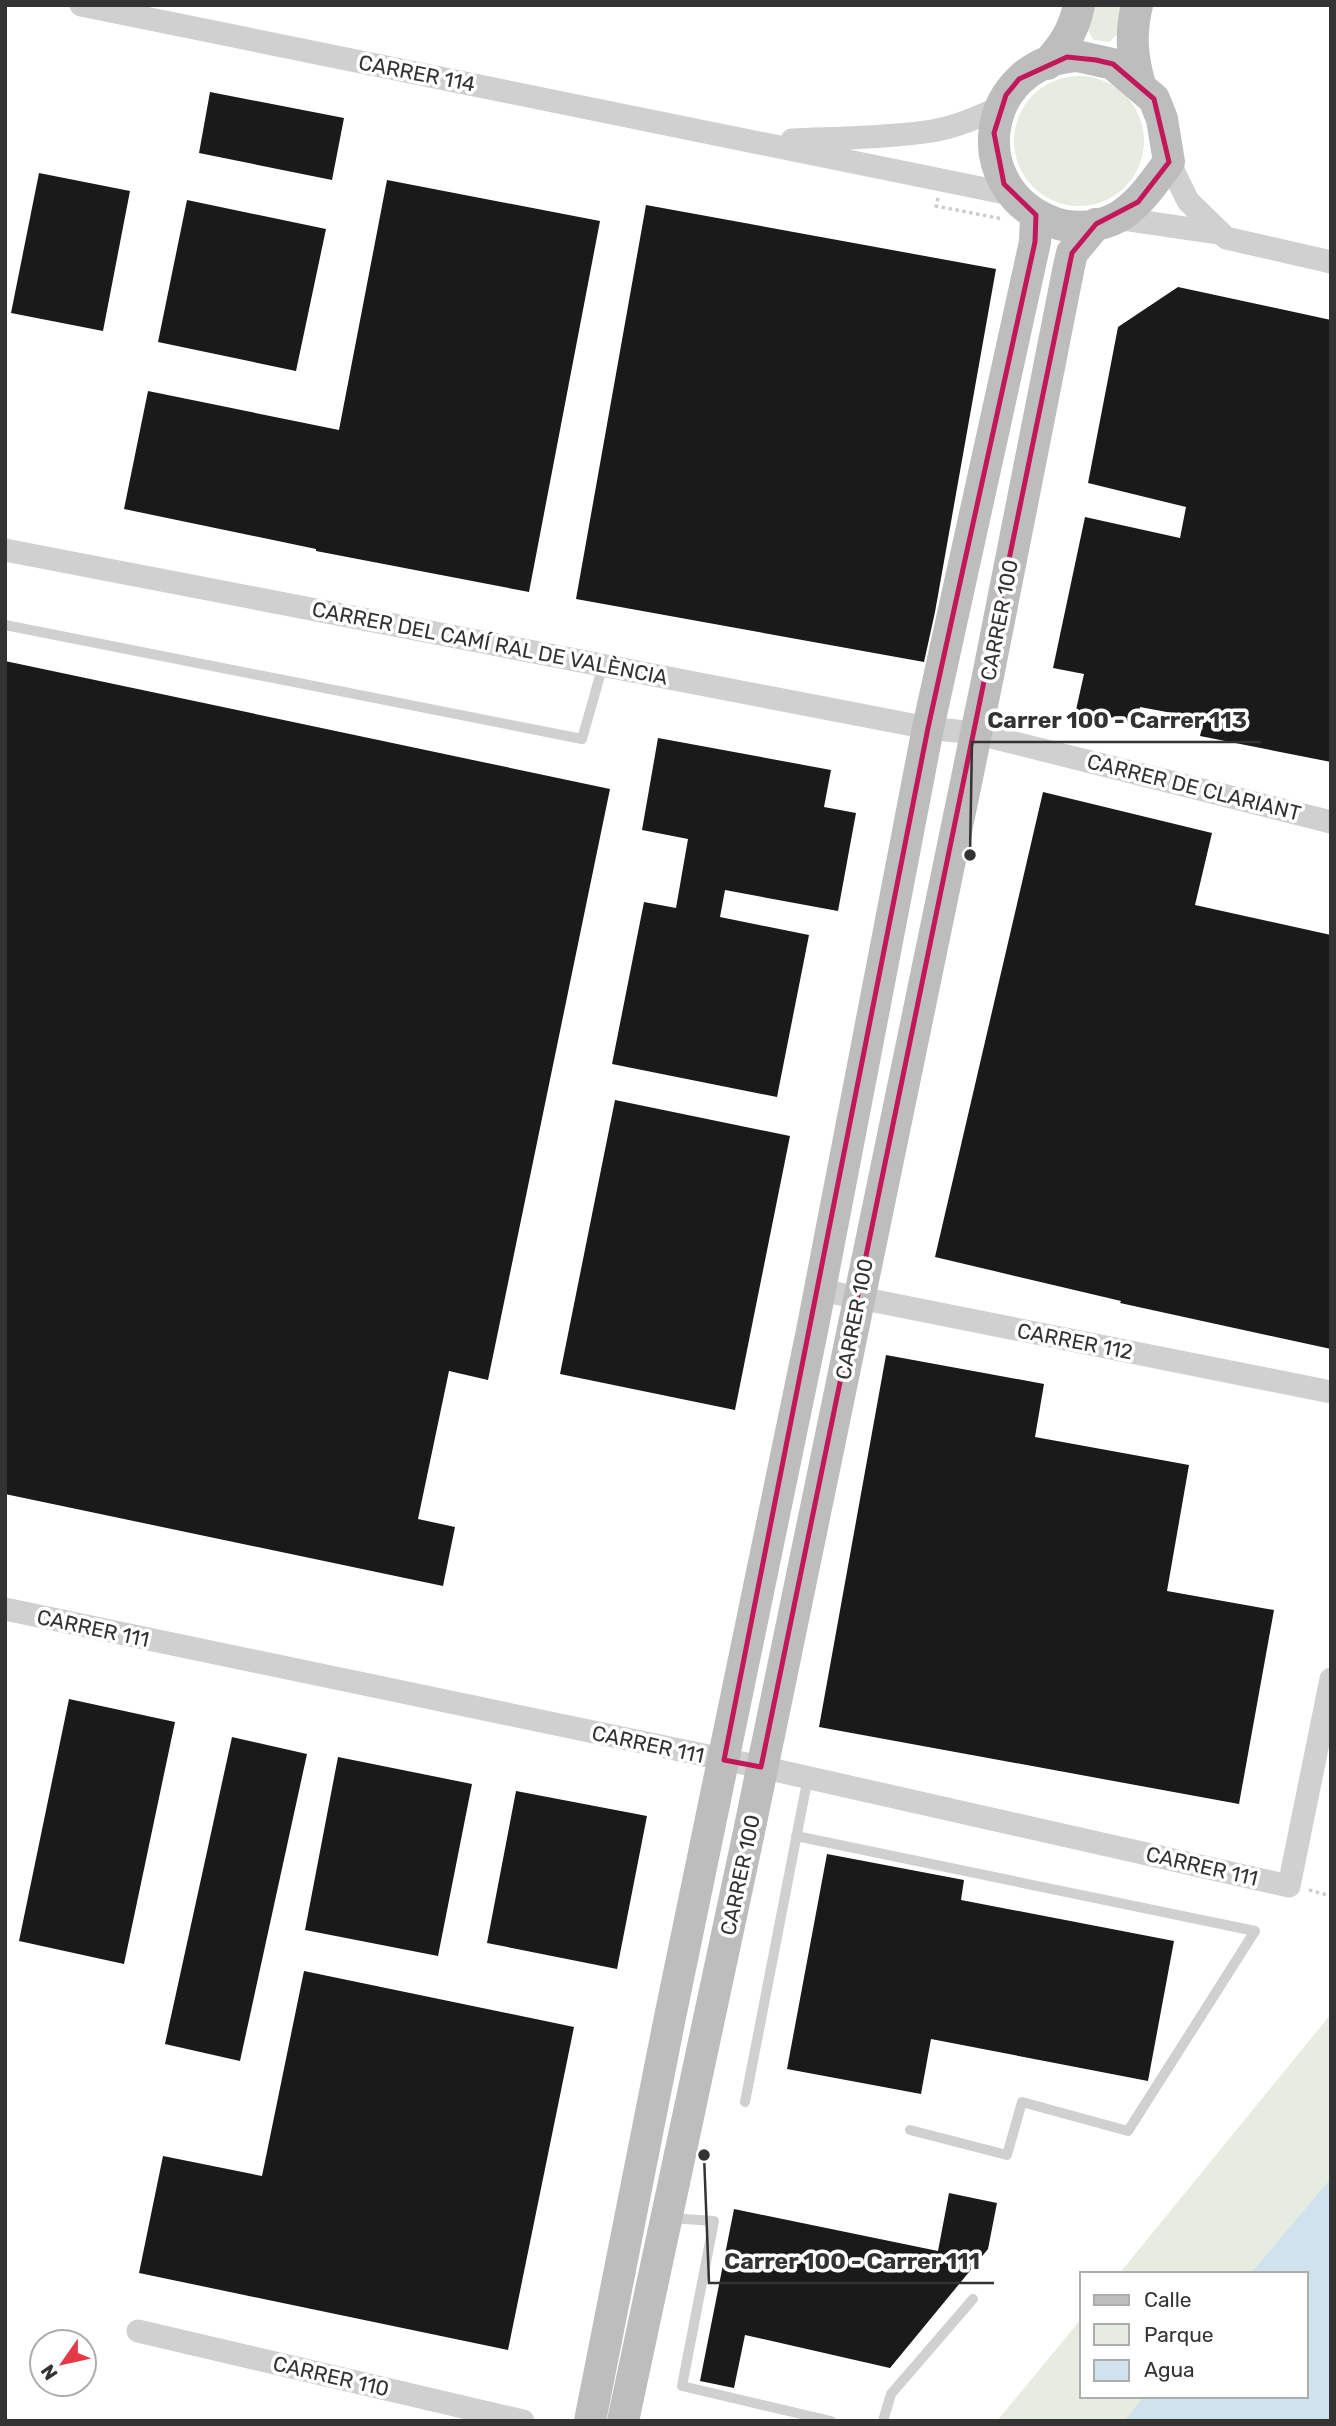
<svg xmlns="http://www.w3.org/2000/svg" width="1336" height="2426" font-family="Rubik,sans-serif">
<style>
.green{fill:#e6ecdf}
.water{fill:#cfe2ee}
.building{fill:#1a1a1a}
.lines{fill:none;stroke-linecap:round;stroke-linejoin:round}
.path{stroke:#cdcdcd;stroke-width:3.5;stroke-dasharray:3.5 3.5;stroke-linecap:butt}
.lane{stroke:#d0d0d0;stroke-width:10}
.street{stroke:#d0d0d0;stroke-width:23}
.secondary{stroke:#bdbdbd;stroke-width:32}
.marked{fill:none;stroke:#c2185b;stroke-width:5;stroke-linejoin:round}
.labels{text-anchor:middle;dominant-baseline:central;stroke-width:7;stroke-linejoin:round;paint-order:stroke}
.street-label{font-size:21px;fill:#333;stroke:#fff}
.leader{fill:none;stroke:#333;stroke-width:2.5}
.callout-dot{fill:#333;stroke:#fff;stroke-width:2.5}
.callout-label{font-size:23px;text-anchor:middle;font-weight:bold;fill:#333;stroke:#fff;stroke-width:7;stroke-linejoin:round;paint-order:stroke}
</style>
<rect width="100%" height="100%" fill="#fff"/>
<path class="green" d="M1092 5H1125L1119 32 1110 42 1094 40C1084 28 1088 19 1092 5Z
M1014 141a65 65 0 1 1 130 0a65 65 0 1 1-130 0Z
M1331 2014V2178L1250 2274H1119Z
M1082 2318V2396H1144L1124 2421H997Z"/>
<path class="water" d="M1331 2178V2421H1124L1144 2396H1306V2274H1250Z"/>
<path class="building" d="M210 92 344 118 332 180 199 153Z
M39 173 130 191 103 331 11 313Z
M387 180 600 221 529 592 316 551V549L124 509 148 391 339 430Z
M187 200 326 229 296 371 158 342Z
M646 205 996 269 935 612 924 662 576 599Z
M1178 287 1331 320V762L1200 736 1204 719 1140 707 1137 723 1076 710 1084 674 1053 668 1085 517 1180 538 1186 507 1088 483 1118 327Z
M5 661 610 789 488 1380 449 1371 418 1519 455 1527 443 1586 5 1494Z
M658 738 831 770 824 807 856 813 838 911 725 890 720 917 809 935 777 1097 612 1064 644 902 676 908 688 839 642 830Z
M1043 792 1212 833 1195 905 1331 935V1349L1120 1303 1121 1301 935 1257Z
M615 1100 790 1136 735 1410 560 1374Z
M886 1355 1044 1384 1035 1437 1189 1465 1167 1591 1274 1610 1239 1804 819 1727Z
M69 1699 175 1722 124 1964 19 1941Z
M232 1737 307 1754 240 2061 165 2044Z
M338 1757 472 1784 438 1956 305 1930Z
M516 1791 647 1816 617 1969 487 1943Z
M827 1854 964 1880 961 1900 1174 1941 1148 2081 931 2039 921 2094 787 2069Z
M304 1971 574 2027 508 2350 139 2273 163 2156 262 2176Z
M949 2193 997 2203 988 2249 890 2368 745 2335 734 2388 700 2381 734 2209 938 2251Z"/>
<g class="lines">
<path class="path" d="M938 198 936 206 1003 219
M1309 1890 1331 1896"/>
<path class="lane" d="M5 625 582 739 603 665
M796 1836 1255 1931 1128 2131 1022 2102 1007 2155 910 2130
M745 2102 808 1777
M670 2218 714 2221 682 2386 831 2421
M883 2421 891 2394 973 2299"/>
<path class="street" d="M81 5 1010 194
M792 140C838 138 886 138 932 131 957 127 980 116 1003 106
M1169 162 1188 201 1226 238 1331 262
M1116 218 1219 233
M5 550 928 728 975 733 1331 822
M820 1290 1331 1392
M5 1609 761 1767 1289 1886 1331 1679
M138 2331 523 2421"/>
<path class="secondary" d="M1137 5C1130 34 1132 57 1140 85
M1077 56 1113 64 1154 99 1162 119 1169 162C1154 182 1140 204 1118 217 1100 227 1075 230 1055 223 962 190 980 62 1077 56Z
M1047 64C1064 45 1074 30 1079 5
M590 2421 670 2017 812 1331 928 728 1035 242 1036 215
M623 2421 750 1827 987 681 1068 271 1072 253 1096 224"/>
</g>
<path class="marked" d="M1067 57 1096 60 1113 64 1154 99 1169 162 1138 202 1096 224 1072 253 761 1767 724 1760 928 728 1035 242 1036 215 1004 184 994 133 1006 95 1019 79Z"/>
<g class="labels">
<g class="street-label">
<text transform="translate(417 73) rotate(11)">CARRER 114</text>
<text transform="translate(999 620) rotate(-79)">CARRER 100</text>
<text transform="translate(490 643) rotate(11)">CARRER DEL CAMÍ RAL DE VALÈNCIA</text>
<text transform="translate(1194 787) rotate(14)">CARRER DE CLARIANT</text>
<text transform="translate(854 1319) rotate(-79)">CARRER 100</text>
<text transform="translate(1075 1341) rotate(11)">CARRER 112</text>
<text transform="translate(93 1628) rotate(12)">CARRER 111</text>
<text transform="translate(648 1744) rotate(12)">CARRER 111</text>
<text transform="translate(1202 1866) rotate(13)">CARRER 111</text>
<text transform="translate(740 1875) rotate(-78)">CARRER 100</text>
<text transform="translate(331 2376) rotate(13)">CARRER 110</text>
</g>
</g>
<path class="leader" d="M970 855L972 742H1261M704 2155L709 2283H994"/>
<g class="callout-dot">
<circle cx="970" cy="855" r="7"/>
<circle cx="704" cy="2155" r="7"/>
</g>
<g class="callout-label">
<text x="1117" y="728">Carrer 100 - Carrer 113</text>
<text x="852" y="2269">Carrer 100 - Carrer 111</text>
</g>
<rect width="1336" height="2426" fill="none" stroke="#333333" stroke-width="14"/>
<rect x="1080" y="2272" width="228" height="126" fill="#ffffff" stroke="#adadad" stroke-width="2"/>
<rect x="1094" y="2295" width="35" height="10" fill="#bdbdbd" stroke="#adadad" stroke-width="2"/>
<text x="1144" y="2307" font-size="21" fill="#333333">Calle</text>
<rect x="1094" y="2324" width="35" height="21" fill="#e6ecdf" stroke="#adadad" stroke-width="2"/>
<text x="1144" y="2342" font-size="21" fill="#333333">Parque</text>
<rect x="1094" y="2360" width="35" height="21" fill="#cfe2ee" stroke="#adadad" stroke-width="2"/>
<text x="1144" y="2377" font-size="21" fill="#333333">Agua</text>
<g transform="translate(63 2363) rotate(236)"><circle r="33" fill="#ffffff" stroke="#adadad" stroke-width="2"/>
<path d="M0-5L12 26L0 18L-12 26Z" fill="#e63946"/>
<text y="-10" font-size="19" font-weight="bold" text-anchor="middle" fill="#333333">N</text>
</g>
</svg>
